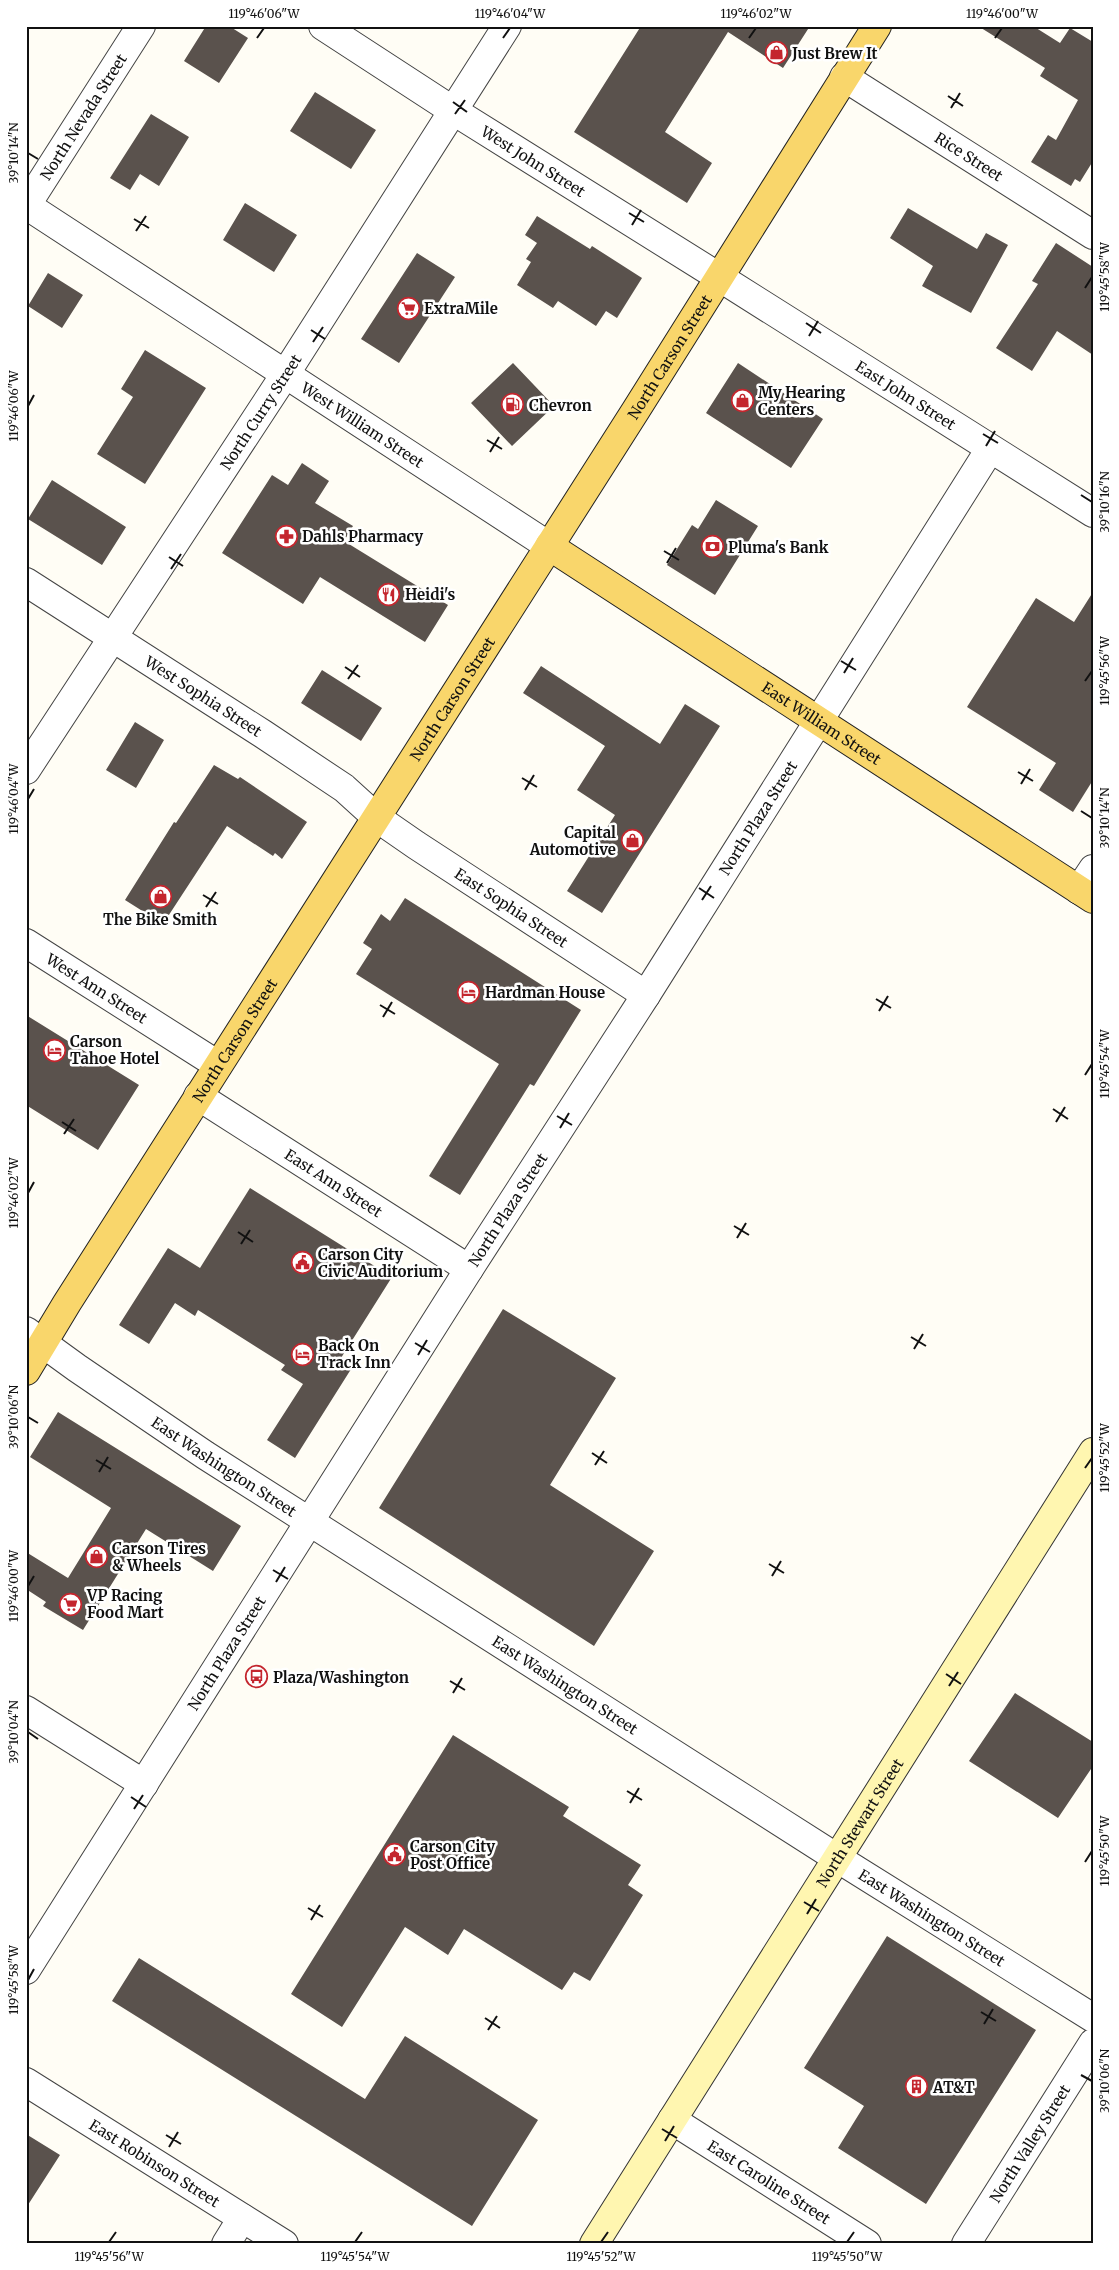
<svg xmlns="http://www.w3.org/2000/svg" width="1119" height="2270" font-family="Merriweather,serif">
<style>
.building{fill:#5a524d}
.lines{fill:none;stroke-linecap:round;stroke-linejoin:round}
.minor-casing{stroke:#444;stroke-width:30}
.tertiary-casing{stroke:#444;stroke-width:30}
.secondary-casing{stroke:#333;stroke-width:30}
.primary-casing{stroke:#222;stroke-width:30}
.minor{stroke:#fff;stroke-width:28}
.tertiary{stroke:#fff;stroke-width:28}
.secondary{stroke:#fff6b0;stroke-width:28}
.primary{stroke:#f9d66b;stroke-width:28}
.ticks{fill:none;stroke:#111;stroke-width:2}
.labels{text-anchor:middle;dominant-baseline:central;stroke-width:5;stroke-linejoin:round;paint-order:stroke}
.poi-label{font-size:15px;font-weight:bold;fill:#111;stroke:#fff;text-anchor:start}
.street-label{font-size:15px;fill:#111;stroke:#fff}
.neatline{fill:none;stroke:#111;stroke-width:2}
.ticks-label{font-size:12px;text-anchor:middle;fill:#111}
</style>
<rect width="100%" height="100%" fill="#fffdf5"/>
<path class="building" d="M206 26H229L248 38 219 83 184 61Z
M641 26H810L783 68 728 32 665 132 712 163 687 203 574 132Z
M978 26H1033L1060 43 1070 28 1093 42V161L1080 182 1075 179 1071 186 1031 162 1048 135 1056 140 1078 100 1040 76 1045 68Z
M315 92 376 130 351 169 290 131Z
M151 114 189 137 159 186 140 174 130 190 110 178Z
M245 203 297 235 274 272 223 240Z
M908 208 977 249 986 233 1008 245 971 313 922 286 933 266 890 238Z
M537 216 590 249 592 246 642 278 617 318 606 311 596 326 558 301 553 308 517 285 531 262 526 259 537 243 525 235Z
M1056 243 1093 267V355L1057 331 1032 371 996 348 1038 284 1032 281Z
M417 253 455 277 399 363 361 339Z
M48 273 83 295 62 328 28 306Z
M145 350 206 388 145 484 97 454 133 397 121 389Z
M513 363 554 406 512 446 471 403Z
M738 363 823 419 791 468 706 413Z
M302 463 329 481 315 503 353 526 344 541 448 605 425 642 320 577 303 604 222 553 272 475 288 485Z
M52 480 126 527 102 565 28 519Z
M716 500 758 526 715 595 667 565 692 525 698 529Z
M1093 592V780L1073 812 1039 790 1056 763 967 707 1036 598 1074 622Z
M541 666 660 744 685 704 720 726 602 913 567 891 615 815 577 790 605 746 523 693Z
M322 670 382 708 361 741 301 703Z
M135 722 164 740 136 788 106 770Z
M214 765 238 779 240 777 307 822 282 859 275 853 273 856 227 826 163 924 125 900 174 822 176 823Z
M405 898 581 1010 534 1086 530 1084 460 1195 429 1176 499 1064 356 974 372 949 363 943 381 914 390 921Z
M26 1015 139 1085 98 1150 26 1105Z
M250 1188 392 1277 341 1358 353 1366 295 1458 267 1440 303 1384 281 1370 285 1365 198 1310 195 1316 175 1303 149 1344 119 1325 168 1248 200 1268Z
M503 1309 616 1378 550 1485 654 1551 594 1646 379 1508Z
M58 1412 241 1526 213 1571 146 1529 83 1630 43 1606 46 1602 26 1589V1552L68 1578 111 1508 30 1457Z
M1015 1693 1093 1742V1766L1058 1818 969 1761Z
M453 1735 569 1807 563 1816 641 1865 628 1885 643 1895 590 1981 574 1972 562 1990 464 1929 448 1955 405 1927 342 2027 291 1994Z
M887 1936 1036 2030 926 2204 838 2148 864 2106 804 2068Z
M139 1958 365 2099 405 2036 538 2120 472 2226 112 2001Z
M26 2134 60 2155 26 2208Z"/>
<g class="lines">
<defs>
<g id="minor">
<path id="s1" d="M323 26 452 110 719 277"/>
<path id="s2" d="M844 77 1093 235"/>
<path id="s3" d="M26 205 549 546"/>
<path id="s4" d="M26 206 141 26"/>
<path id="s5" d="M26 582 263 734 344 788 377 818 416 845 646 995"/>
<path id="s6" d="M26 770 286 373 507 26"/>
<path d="M1079 890 1093 869"/>
<path id="s7" d="M26 943 218 1065"/>
<path id="s8" d="M198 1096 469 1269"/>
<path d="M26 1710 144 1784"/>
<path id="s9" d="M837 1858 1093 2018"/>
<path id="s10" d="M26 1970 469 1269 646 995 990 449"/>
<path id="s11" d="M672 2120 867 2244"/>
<path d="M226 2244 242 2218"/>
<path id="s12" d="M966 2244 1093 2043"/>
</g>
<g id="tertiary">
<path id="s13" d="M719 277 1093 513"/>
<path id="s14" d="M26 1331 77 1368 205 1455 837 1858"/>
<path id="s15" d="M26 2082 284 2244"/>
</g>
<g id="secondary">
<path id="s16" d="M594 2244 1093 1452"/>
</g>
<g id="primary">
<path id="s17" d="M549 546 1093 899"/>
<path id="s18" d="M26 1371 67 1303 636 410 877 26"/>
</g>
</defs>
<use href="#minor" class="minor-casing"/>
<use href="#tertiary" class="tertiary-casing"/>
<use href="#secondary" class="secondary-casing"/>
<use href="#primary" class="primary-casing"/>
<use href="#minor" class="minor"/>
<use href="#tertiary" class="tertiary"/>
<use href="#secondary" class="secondary"/>
<use href="#primary" class="primary"/>
</g>
<path class="ticks" d="M257 38 264 28M503 38 510 28M749 38 756 28M995 38 1002 28M948 96 963 106M453 102 467 112M951 108 960 93M455 114 465 100M28 153 38 159M629 213 644 222M134 219 149 228M632 225 641 210M136 231 146 216M1085 288 1092 277M806 323 821 333M311 330 325 339M809 336 818 321M313 342 323 327M28 406 34 395M983 434 998 443M487 440 502 449M986 446 995 431M490 452 499 437M1081 495 1092 502M664 551 679 560M169 557 183 566M667 563 676 548M171 569 181 554M841 661 856 670M345 667 360 677M844 673 853 658M348 679 358 665M1085 681 1092 671M1018 772 1033 781M522 778 537 787M1021 784 1030 769M525 790 534 775M28 799 34 789M1081 811 1092 818M699 888 714 898M203 895 218 904M702 900 711 886M206 907 216 892M876 999 891 1008M380 1005 395 1014M879 1011 888 996M383 1017 392 1002M1085 1075 1092 1064M1053 1109 1068 1119M557 1116 572 1125M62 1122 76 1131M1056 1122 1065 1107M560 1128 569 1113M64 1134 74 1119M28 1193 34 1182M734 1226 749 1235M238 1232 253 1242M737 1238 746 1223M241 1244 250 1230M911 1337 926 1346M415 1343 430 1352M914 1349 923 1334M418 1355 427 1340M28 1417 38 1423M592 1453 607 1463M96 1460 111 1469M595 1465 604 1451M1085 1468 1092 1458M99 1472 108 1457M769 1564 784 1573M273 1570 288 1579M772 1576 781 1561M276 1582 285 1567M28 1586 34 1576M946 1674 961 1684M450 1681 465 1690M949 1686 958 1672M453 1693 462 1678M28 1732 38 1739M627 1791 642 1800M131 1797 146 1807M630 1803 639 1788M134 1809 143 1795M1085 1862 1092 1851M804 1902 819 1911M308 1908 323 1917M807 1914 816 1899M311 1920 320 1905M28 1980 34 1969M981 2012 996 2021M485 2018 500 2028M984 2024 993 2009M488 2030 497 2016M1081 2075 1092 2081M662 2129 677 2138M166 2135 181 2144M665 2141 674 2126M169 2147 178 2132M109 2242 116 2232M355 2242 362 2232M601 2242 608 2232M847 2242 854 2232"/>
<defs>
<symbol id="shop-ring" viewBox="-11 -11 22 22"><circle r="9.5" fill="#fff" stroke="#c4262e" stroke-width="1.5"/><path d="M-5-2.5h2.3a2.7 3.5 0 0 1 5.4 0H5L5.5 6h-11ZM-1.5-2.5h3a1.5 2.3 0 0 0-3 0Z" fill="#c4262e"/></symbol>
<symbol id="supermarket-ring" viewBox="-11 -11 22 22"><circle r="9.5" fill="#fff" stroke="#c4262e" stroke-width="1.5"/><path d="M-6-5.5h2.5l.6 2H6L4.5 2H-2.5L-4.4-4H-6ZM-1.5 3.2a1.3 1.3 0 1 0 .1 0ZM3 3.2a1.3 1.3 0 1 0 .1 0Z" fill="#c4262e"/></symbol>
<symbol id="fuel-ring" viewBox="-11 -11 22 22"><circle r="9.5" fill="#fff" stroke="#c4262e" stroke-width="1.5"/><path d="M-5.5-6h7V0h2V4h1.3V-2.5L3-4.5l.8-.8L6-3V5H2.5V1h-1V6h-7ZM-4.2-4.7v3.2H.2V-4.7Z" fill="#c4262e"/></symbol>
<symbol id="pharmacy-ring" viewBox="-11 -11 22 22"><circle r="9.5" fill="#fff" stroke="#c4262e" stroke-width="1.5"/><path d="M-2-6h4v4h4v4h-4v4h-4v-4h-4v-4h4Z" fill="#c4262e"/></symbol>
<symbol id="bank-ring" viewBox="-11 -11 22 22"><circle r="9.5" fill="#fff" stroke="#c4262e" stroke-width="1.5"/><path d="M-6-4H6V4H-6ZM0-2.3a2.3 2.3 0 1 0 0 4.6a2.3 2.3 0 1 0 0-4.6Z" fill="#c4262e"/></symbol>
<symbol id="restaurant-ring" viewBox="-11 -11 22 22"><circle r="9.5" fill="#fff" stroke="#c4262e" stroke-width="1.5"/><path d="M-5-6h1v4h1v-4h1v4h1v-4h1v5L-1.5 .5V6h-2V.5L-5-1ZM5-6V6H3V1.5H1.5Q1.5-4 5-6Z" fill="#c4262e"/></symbol>
<symbol id="hotel-ring" viewBox="-11 -11 22 22"><circle r="9.5" fill="#fff" stroke="#c4262e" stroke-width="1.5"/><path d="M-6-4.5h1.5V1H6V5H4.5V3h-9V5H-6ZM-4 0a1.8 1.8 0 1 1 3.6 0ZM.5 0V-2.5h3Q6-2.5 6 0Z" fill="#c4262e"/></symbol>
<symbol id="civic-ring" viewBox="-11 -11 22 22"><circle r="9.5" fill="#fff" stroke="#c4262e" stroke-width="1.5"/><path d="M-.6-6.5H3V-4.5H.6V-3L4-1V1h2V6H-6V1h2V-1L-.6-3ZM-1.2 2.5V6h2.4V2.5Z" fill="#c4262e"/></symbol>
<symbol id="bus-ring" viewBox="-11 -11 22 22"><circle r="9.5" fill="#fff" stroke="#c4262e" stroke-width="1.5"/><path d="M-5-6H5V4H4V6H2V4H-2V6H-4V4H-5ZM-3.5-4V0h7V-4ZM-3.5 1.2v1.5H-2V1.2ZM2 1.2v1.5H3.5V1.2Z" fill="#c4262e"/></symbol>
<symbol id="building-ring" viewBox="-11 -11 22 22"><circle r="9.5" fill="#fff" stroke="#c4262e" stroke-width="1.5"/><path d="M-4-6H4V6H1V3H-1V6H-4ZM-2.5-4.3h1.7v1.8h-1.7ZM.8-4.3h1.7v1.8H.8ZM-2.5-1h1.7V.8h-1.7ZM.8-1h1.7V.8H.8Z" fill="#c4262e"/></symbol>
</defs>
<g fill-rule="evenodd">
<use href="#shop-ring" x="764" y="40" width="25" height="25"/>
<use href="#supermarket-ring" x="396" y="296" width="25" height="25"/>
<use href="#shop-ring" x="730" y="388" width="25" height="25"/>
<use href="#fuel-ring" x="500" y="392" width="25" height="25"/>
<use href="#pharmacy-ring" x="274" y="524" width="25" height="25"/>
<use href="#bank-ring" x="700" y="534" width="25" height="25"/>
<use href="#restaurant-ring" x="376" y="582" width="25" height="25"/>
<use href="#shop-ring" x="620" y="828" width="25" height="25"/>
<use href="#shop-ring" x="148" y="884" width="25" height="25"/>
<use href="#hotel-ring" x="456" y="980" width="25" height="25"/>
<use href="#hotel-ring" x="42" y="1038" width="25" height="25"/>
<use href="#civic-ring" x="290" y="1250" width="25" height="25"/>
<use href="#hotel-ring" x="290" y="1342" width="25" height="25"/>
<use href="#shop-ring" x="84" y="1544" width="25" height="25"/>
<use href="#supermarket-ring" x="58" y="1592" width="25" height="25"/>
<use href="#bus-ring" x="244" y="1664" width="25" height="25"/>
<use href="#civic-ring" x="382" y="1842" width="25" height="25"/>
<use href="#building-ring" x="904" y="2074" width="25" height="25"/>
</g>
<g class="labels">
<g class="poi-label">
<text x="792" y="53">Just Brew It</text>
<text x="424" y="308">ExtraMile</text>
<text x="758" y="392">My Hearing<tspan x="758" dy="17">Centers</tspan></text>
<text x="529" y="405">Chevron</text>
<text x="302" y="536">Dahls Pharmacy</text>
<text x="728" y="547">Pluma's Bank</text>
<text x="405" y="594">Heidi's</text>
<text x="616" y="832" text-anchor="end">Capital<tspan x="616" dy="17">Automotive</tspan></text>
<text x="160" y="919" text-anchor="middle">The Bike Smith</text>
<text x="485" y="992">Hardman House</text>
<text x="70" y="1041">Carson<tspan x="70" dy="17">Tahoe Hotel</tspan></text>
<text x="318" y="1254">Carson City<tspan x="318" dy="17">Civic Auditorium</tspan></text>
<text x="318" y="1345">Back On<tspan x="318" dy="17">Track Inn</tspan></text>
<text x="112" y="1548">Carson Tires<tspan x="112" dy="17">&amp; Wheels</tspan></text>
<text x="87" y="1595">VP Racing<tspan x="87" dy="17">Food Mart</tspan></text>
<text x="273" y="1677">Plaza/Washington</text>
<text x="410" y="1846">Carson City<tspan x="410" dy="17">Post Office</tspan></text>
<text x="933" y="2087">AT&amp;T</text>
</g>
<g class="street-label">
<text stroke="none"><textPath href="#s4" startOffset="106">North Nevada Street</textPath></text>
<text stroke="none"><textPath href="#s2" startOffset="148">Rice Street</textPath></text>
<text stroke="none"><textPath href="#s1" startOffset="250">West John Street</textPath></text>
<text stroke="none"><textPath href="#s18" startOffset="1201">North Carson Street</textPath></text>
<text stroke="none"><textPath href="#s13" startOffset="221">East John Street</textPath></text>
<text stroke="none"><textPath href="#s6" startOffset="428">North Curry Street</textPath></text>
<text stroke="none"><textPath href="#s3" startOffset="402">West William Street</textPath></text>
<text stroke="none"><textPath href="#s5" startOffset="211">West Sophia Street</textPath></text>
<text stroke="none"><textPath href="#s18" startOffset="796">North Carson Street</textPath></text>
<text stroke="none"><textPath href="#s17" startOffset="325">East William Street</textPath></text>
<text stroke="none"><textPath href="#s10" startOffset="1365">North Plaza Street</textPath></text>
<text stroke="none"><textPath href="#s5" startOffset="585">East Sophia Street</textPath></text>
<text stroke="none"><textPath href="#s7" startOffset="84">West Ann Street</textPath></text>
<text stroke="none"><textPath href="#s18" startOffset="391">North Carson Street</textPath></text>
<text stroke="none"><textPath href="#s8" startOffset="161">East Ann Street</textPath></text>
<text stroke="none"><textPath href="#s10" startOffset="900">North Plaza Street</textPath></text>
<text stroke="none"><textPath href="#s14" startOffset="240">East Washington Street</textPath></text>
<text stroke="none"><textPath href="#s10" startOffset="375">North Plaza Street</textPath></text>
<text stroke="none"><textPath href="#s14" startOffset="645">East Washington Street</textPath></text>
<text stroke="none"><textPath href="#s16" startOffset="498">North Stewart Street</textPath></text>
<text stroke="none"><textPath href="#s9" startOffset="112">East Washington Street</textPath></text>
<text stroke="none"><textPath href="#s12" startOffset="119">North Valley Street</textPath></text>
<text stroke="none"><textPath href="#s15" startOffset="152">East Robinson Street</textPath></text>
<text stroke="none"><textPath href="#s11" startOffset="115">East Caroline Street</textPath></text>
</g>
</g>
<rect width="1119" height="2270" fill="none" stroke="#ffffff" stroke-width="55"/>
<rect x="28" y="28" width="1064" height="2214" class="neatline"/>
<g class="ticks-label">
<text x="264" y="18">119°46'06"W</text>
<text x="510" y="18">119°46'04"W</text>
<text x="756" y="18">119°46'02"W</text>
<text x="1002" y="18">119°46'00"W</text>
<text transform="translate(14 153) rotate(-90)" y="4">39°10'14"N</text>
<text transform="translate(1105 277) rotate(-90)" y="4">119°45'58"W</text>
<text transform="translate(14 406) rotate(-90)" y="4">119°46'06"W</text>
<text transform="translate(1105 502) rotate(-90)" y="4">39°10'16"N</text>
<text transform="translate(1105 671) rotate(-90)" y="4">119°45'56"W</text>
<text transform="translate(14 799) rotate(-90)" y="4">119°46'04"W</text>
<text transform="translate(1105 818) rotate(-90)" y="4">39°10'14"N</text>
<text transform="translate(1105 1064) rotate(-90)" y="4">119°45'54"W</text>
<text transform="translate(14 1193) rotate(-90)" y="4">119°46'02"W</text>
<text transform="translate(14 1417) rotate(-90)" y="4">39°10'06"N</text>
<text transform="translate(1105 1458) rotate(-90)" y="4">119°45'52"W</text>
<text transform="translate(14 1586) rotate(-90)" y="4">119°46'00"W</text>
<text transform="translate(14 1732) rotate(-90)" y="4">39°10'04"N</text>
<text transform="translate(1105 1851) rotate(-90)" y="4">119°45'50"W</text>
<text transform="translate(14 1980) rotate(-90)" y="4">119°45'58"W</text>
<text transform="translate(1105 2081) rotate(-90)" y="4">39°10'06"N</text>
<text x="109" y="2261">119°45'56"W</text>
<text x="355" y="2261">119°45'54"W</text>
<text x="601" y="2261">119°45'52"W</text>
<text x="847" y="2261">119°45'50"W</text>
</g>
</svg>
